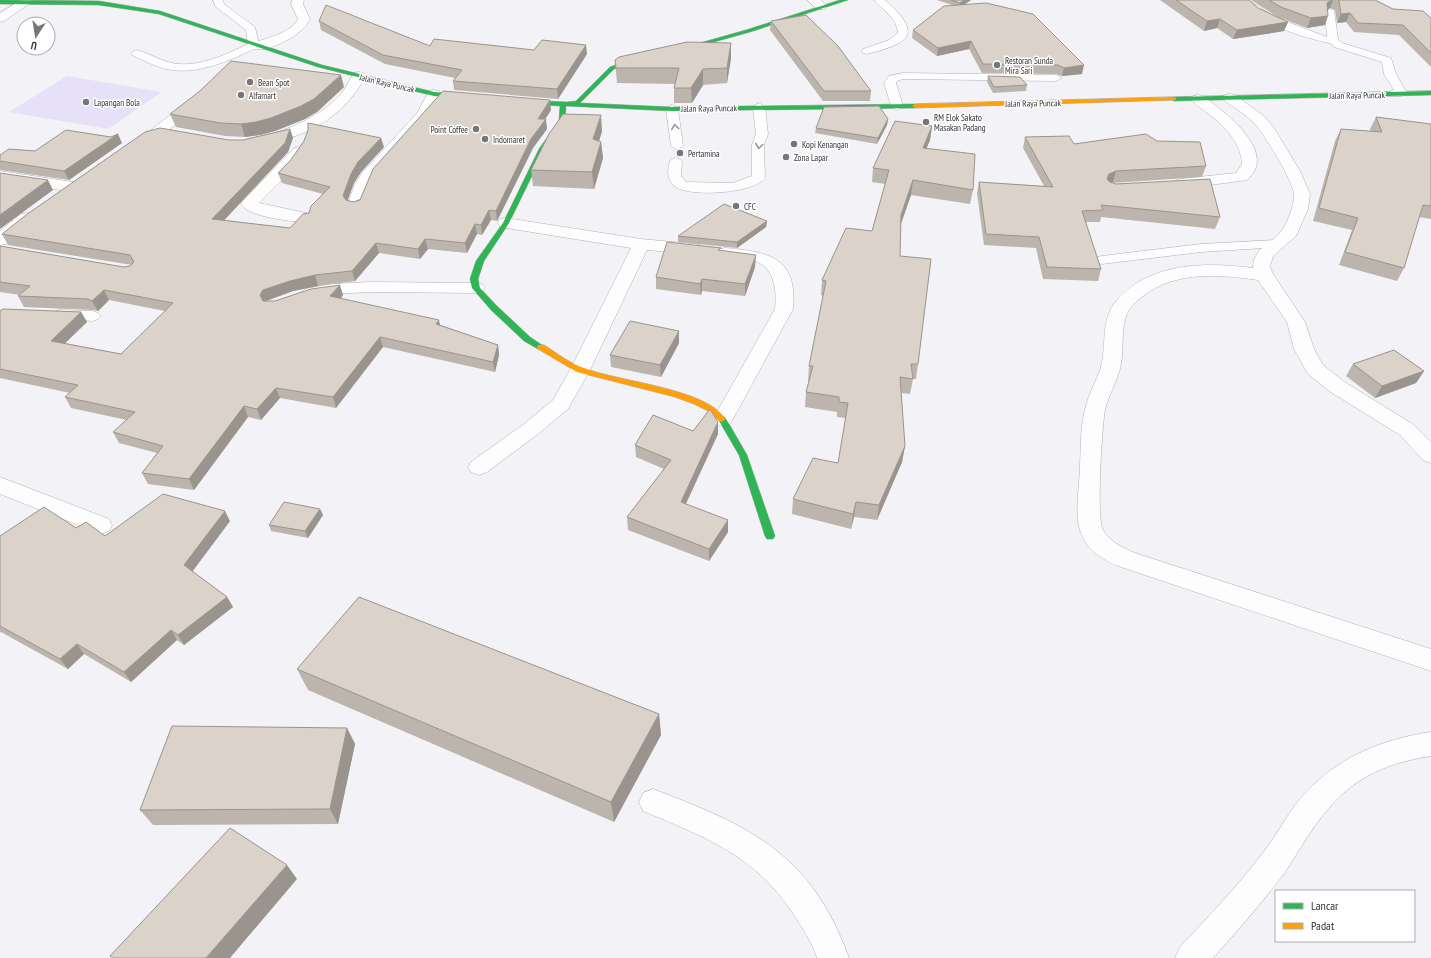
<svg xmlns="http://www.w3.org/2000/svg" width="1431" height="958" font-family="'PT Sans Narrow',sans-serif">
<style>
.green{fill:#e7e1f7}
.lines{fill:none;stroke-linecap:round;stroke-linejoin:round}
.lane-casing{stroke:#b1b0b3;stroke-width:1}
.street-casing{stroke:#b1b0b3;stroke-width:1}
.fast-casing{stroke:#b1b0b3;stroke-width:1}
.slow-casing{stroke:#b1b0b3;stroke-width:1}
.lane{fill:#fdfdfe;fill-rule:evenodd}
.street{fill:#fdfdfe;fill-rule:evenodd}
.fast{fill:#30b455;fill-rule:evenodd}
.slow{fill:#ff9f0a;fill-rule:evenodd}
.wall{fill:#bcb5ad}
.shaded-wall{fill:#99948d}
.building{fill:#dbd3c9;stroke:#99948d}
.oneway{stroke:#989799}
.poi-dot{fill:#767578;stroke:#fff;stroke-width:1.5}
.labels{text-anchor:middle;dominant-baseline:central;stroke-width:3;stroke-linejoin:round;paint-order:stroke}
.far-poi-label{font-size:9px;fill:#323134;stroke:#fff;text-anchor:start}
.far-street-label{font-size:9px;fill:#323134;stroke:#fff}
</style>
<rect width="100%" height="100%" fill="#f3f2f6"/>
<path class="green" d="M67 76 162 92 108 129 9 112Z"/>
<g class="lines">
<defs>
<path id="lane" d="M213 0H223L224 4 255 27 259 45 258 47C231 60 197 76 166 69 154 66 143 60 132 55L131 53 136 50C147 52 157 59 168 62 194 70 225 55 248 44L246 30 216 7Z
M874 0H885C923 34 911 43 867 54L863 53 862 51 863 49 889 40 898 33C897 17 883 11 874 0Z
M1237 0H1248L1277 18 1327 37 1325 12 1330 9 1334 10 1338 39 1342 43 1391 58 1396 74 1407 93 1401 96H1389L1387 94 1389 92 1394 90 1384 74 1382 62 1334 47 1332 44C1304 37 1255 24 1237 0Z
M903 73 1056 75 1062 78 1056 81 903 79 897 81 896 83 903 106 897 110 891 106 884 83 889 76Z
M759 103 765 107 768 134 764 145 765 178C754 194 685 198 673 185 666 177 668 170 670 161L676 157 682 161 681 176 686 182 733 183 752 176V145L756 134 753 107Z
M672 105 678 109 683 146 677 150 671 146 666 109Z
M1276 240 1281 241 1283 244 1281 247 1201 252 1102 264 1097 263 1095 260 1097 257 1102 256 1201 244Z
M59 310 93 311 98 313 101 316 98 319 93 321 54 318 51 315 54 312Z"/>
<path id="street" d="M21 0H31L32 2 4 21 0 22V13Z
M292 0H304L303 4 310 19C304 34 269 53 253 49L251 46 253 43C267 38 291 33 298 19L291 4Z
M807 0H821L827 6 825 9H817Z
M359 72 364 73 366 76C347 110 321 129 283 140 275 143 265 146 257 144L254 141 257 138C288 130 319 118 341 94 346 88 349 80 354 73Z
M434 90 439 91 441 94 428 118 374 178 361 209 355 211 349 209 347 206 355 184 362 173 417 113 429 91Z
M1230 94 1235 95 1264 116 1274 128 1300 171 1310 194 1308 209 1296 236 1273 256 1270 267 1273 274 1305 322 1314 349 1323 365 1343 381 1414 425 1431 442V463L1423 460 1400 435 1329 391 1308 374 1294 349 1287 322 1258 280C1215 274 1169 270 1135 303 1118 318 1125 344 1121 364 1118 380 1109 394 1105 410 1102 426 1096 519 1103 530 1110 542 1123 548 1135 553L1431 649V671L1118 566C1066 544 1078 512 1080 467 1081 446 1080 426 1086 406 1089 393 1097 380 1101 367 1107 344 1100 319 1117 300 1151 262 1206 262 1253 268 1253 250 1268 245 1279 234 1286 227 1295 204 1294 194 1293 181 1264 133 1254 123 1246 114 1234 108 1225 101L1223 98 1225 95Z
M1198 95 1203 96C1225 112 1279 152 1247 180L1180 189 1174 187 1172 184 1174 181 1180 179 1236 173 1242 164C1241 144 1226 127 1210 115 1204 110 1196 106 1191 99L1193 96Z
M196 98 201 99 203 102 201 105 162 135H152L150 132 152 129 191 99Z
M298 147 303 149 306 152 288 174 259 203 311 214 313 218 311 222 305 223C289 220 250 218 241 204L243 201 293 149Z
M0 171 73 182 79 184 81 187 79 190 73 192 0 181Z
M27 213 33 214 35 218 33 222 6 244 0 245V231L21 214Z
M506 218 641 239 694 244 700 245 703 249 700 253 694 254 647 250 590 370 568 409 538 434 487 472 479 475 471 472 468 467 471 462 524 424 553 400 570 370 631 248 500 227 498 223 500 219Z
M726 248C769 252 798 257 793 309L733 419 730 424 723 426 716 424 713 419 775 309C777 290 775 265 751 260 741 258 730 259 720 257L717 253 720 249Z
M371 282 476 283 482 284 485 288 482 292 476 293 371 292 331 294 311 298 305 297 302 293 305 289 331 284Z
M0 477 109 519 112 525 109 531 101 534 0 494Z
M1431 732V756C1380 764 1347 781 1317 823 1305 839 1296 856 1285 872 1263 902 1238 930 1213 958H1175L1180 947C1208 917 1237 887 1262 854 1275 838 1284 820 1296 804 1331 760 1377 740 1431 732Z
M653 789C750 826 811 853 849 958H817C812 942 802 927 792 912 754 855 705 837 643 811L639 802 643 793Z"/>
<path id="fast" d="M0 0 99 1 160 11 322 65 434 92 470 95 473 97 470 99 434 96 318 67 159 14 99 5 0 4Z
M840 0H848L750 32 678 52 675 50 746 30Z
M645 56 647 57V59L614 69 580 103 672 107 915 104 918 106 915 108 672 111 566 106 565 121 545 149 509 223 484 261 478 279 480 288 497 306 530 337 545 347 544 349H538L524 341 491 310 472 288 470 279 476 261 503 223 539 149 559 121 560 106 521 104 518 102 521 100 567 102 576 101 610 67Z
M1431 91V95L1174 101 1171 99 1174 97Z
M722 416 725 417 747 455 775 536 773 539H767L765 536 739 455 718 419Z"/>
<path id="slow" d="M1174 97 1176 98V100L915 108 912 106 915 104Z
M538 345H544C557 353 569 363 584 368 620 382 705 388 726 419L722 422 719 421 710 412 694 404 675 397 577 372 538 349 537 347Z"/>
</defs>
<use href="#lane" class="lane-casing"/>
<use href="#street" class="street-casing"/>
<use href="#fast" class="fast-casing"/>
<use href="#slow" class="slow-casing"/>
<use href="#lane" class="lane"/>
<use href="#street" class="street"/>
<use href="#fast" class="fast"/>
<use href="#slow" class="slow"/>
</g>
<path class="wall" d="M937 0H971L964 5 1082 74 1062 76 1056 74 982 73 969 49 937 56 912 38 913 30 952 5Z
M1160 0H1249L1258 8 1288 22 1284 31 1233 39 1217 28 1204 31Z
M1251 0H1375L1393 9 1431 18V67L1399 35 1354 32 1346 22 1337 23 1335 10 1330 8 1328 9 1325 25 1307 28 1278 17Z
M319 21 430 46 534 50 587 54 558 99 454 90 453 81 455 78 385 64 321 30Z
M771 21 871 91 870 101H823L770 30Z
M731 43V58L727 83 703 85 692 103H674V88L675 84 617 83 615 60Z
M988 76 1027 85 1026 91 993 93 987 82Z
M344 87 317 112 305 119 275 131 260 135 245 137 225 136 176 127 170 114Z
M551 110 545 119 547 129 533 148 497 221 491 220 482 235 477 234 467 253 428 249 420 259 379 253 355 281 318 286 293 291 266 301H275L343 295 340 299 440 325 498 345 499 355 495 372 383 347 336 408 280 398 261 420 248 417 194 490 148 484 142 473 157 453 119 443 113 432 127 420 71 408 65 397 70 393 0 378V311L81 312 87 322 65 343 121 354 165 311 109 300 98 311 93 310 24 307 18 296 20 295 0 292V246L124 267 130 266 132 265 8 245 2 234 229 140H243L290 129 293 138 288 152 224 220 290 228 309 213 323 194 282 183 278 173 384 147 361 172 354 183 347 201 353 202Z
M1376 117 1431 124V219L1419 217 1404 268 1397 281 1339 265 1352 230 1313 221 1335 141 1341 129 1371 131 1370 129Z
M888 119 887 125 877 144 815 133 816 128Z
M932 126 930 140 926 149 973 190 970 204 911 195 901 224 900 256 918 364 916 379H913L910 394 901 393 905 446 902 462 877 520 854 517 851 529 792 514 793 499 838 463 846 418 837 417V412L805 407 806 392 809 381H808L809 366 823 296 821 295 822 280 872 231 885 184 872 182 873 168Z
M602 131 599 141 601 142 603 158 594 189 533 186 531 170Z
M1025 137 1074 144 1157 141 1206 166 1202 177 1112 183 1220 217 1215 229 1101 217 1100 222H1086L1101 269 1098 281 1043 279 1036 248 984 245 977 193 979 182 1044 186 1023 148Z
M122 143 69 180 0 170V155Z
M767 221 766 227 737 248 678 242V236Z
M721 250 755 267 745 296 702 291 701 295 656 289V277Z
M679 343 661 377 611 367 610 355Z
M1353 364 1424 371 1416 383 1375 398 1346 376Z
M693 431 718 434 686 504 728 532 709 561 628 530 627 517 664 469 636 457 635 445Z
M320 509 323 515 308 538 271 531 269 525Z
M230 521 192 572 227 597 233 607 184 645 177 640 131 682 84 654 68 669 1 632 0 633V536L76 528 105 536Z
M297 669 659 714 661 735 614 822 308 690Z
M347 728 355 744 338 824 153 825 140 810Z"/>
<path class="shaded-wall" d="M964 0H971L959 8 960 3Z
M1332 0H1333L1330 8 1324 12 1327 3Z
M1350 13 1346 22 1337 23 1341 14Z
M1328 16 1325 25 1307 28 1311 18Z
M1220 19 1217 28 1204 31 1207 21Z
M1288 22 1284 31 1233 39 1237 30Z
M971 41 969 49 937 56 938 48Z
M731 43V58L727 83V68Z
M586 45 587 54 558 99 557 89Z
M1084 65 1082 74 1062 76 1064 68Z
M703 69V85L692 103 691 88Z
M341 75 344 87 317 112 305 119 275 131 260 135 245 137 241 124Z
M550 100 551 110 539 129 538 119Z
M601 115 602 131 595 155 593 139Z
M546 119 547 129 533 148 497 221 496 211 531 139Z
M888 119 887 125 877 144 878 138Z
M932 126 930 140 921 162 923 148Z
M290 129 293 138 288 152 216 229 212 219Z
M118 134 122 143 69 180 64 171Z
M381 138 384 147 361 172 354 183 346 205 343 196 351 174 358 162Z
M601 142 603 158 594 189 592 172Z
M1116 171 1113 182 1106 185 1107 179 1109 174Z
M48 180 53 190 0 229V215Z
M913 180 911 195 899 229 901 215Z
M489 210 491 220 482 235 481 225Z
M767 221 766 227 737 248V242Z
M475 224 477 234 467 253 465 243Z
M425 239 428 249 420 259 418 249Z
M376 243 379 253 355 281 352 271Z
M756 255 755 267 745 296V284Z
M315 275 318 286 293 291 266 301 264 305 260 295 263 290 290 281Z
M702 279V291L701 295 700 284Z
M340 285 343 295 334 307 330 296Z
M104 290 109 300 98 311 92 301Z
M81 312 87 322 57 351 51 341Z
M439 320 441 330 436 324Z
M679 331V343L661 377 660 365Z
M380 337 383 347 336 408 333 397Z
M498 345 499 355 495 372 493 362Z
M1424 371 1416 383 1375 398 1382 386Z
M276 388 280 398 261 420 257 409Z
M244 406 248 417 194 490 189 479Z
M718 422V434L681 514V502Z
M905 446 902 462 877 520 879 505Z
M856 502 854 517 851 529 853 514Z
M320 509 323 515 308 538 305 531Z
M225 511 230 521 189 576 184 565Z
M728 520V532L709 561V549Z
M227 597 233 607 184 645 178 635Z
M171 630 177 640 131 682 124 672Z
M77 644 84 654 68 669 60 659Z
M659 714 661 735 614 822 611 802Z
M347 728 355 744 338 824 330 809Z
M287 865 297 879 230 958H206Z"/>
<path class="building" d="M951 0H964L960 3Z
M1176 0H1249L1258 8 1288 22 1237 30 1220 19 1207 21Z
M1269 0H1332L1327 3 1328 16 1311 18 1281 7Z
M1338 0H1375L1393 9 1423 11 1431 18V53L1403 25 1358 23 1350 13 1341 14 1339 1Z
M986 3 1033 14 1084 65 1064 68 1058 65 983 64 971 41 938 48 913 30 944 6Z
M326 5 430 46 434 39 534 50 542 40 586 45 557 89 453 81 462 70 383 55 319 21Z
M806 15 838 46 871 91H824L771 21Z
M687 42 731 43 727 68 703 69 691 88H674L679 68H616L615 60 619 57Z
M231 61 341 75 314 99 301 106 271 118 256 122 241 124 220 123 170 114 200 91Z
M988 76 1020 77 1027 85 994 87Z
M443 91 550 100 538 119H546L531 139 496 211 489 210 481 225 475 224 465 243 425 239 418 249 376 243 352 271 315 275 290 281 263 290 260 295 263 301H275L311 289 340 285 330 296 439 320 436 324 498 345 493 362 380 337 333 397 276 388 257 409 244 406 189 479 142 473 163 446 113 432 135 412 65 397 78 385 0 369V311L3 309 81 312 51 341 121 354 173 303 104 290 92 301 88 299 18 296 30 286 0 282V246L124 267 130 266 134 262 130 255 2 234 26 215 145 132 160 128 229 140H243L290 129 285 143 212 219 290 228 303 214 309 213 311 206 330 187 278 173 290 161 304 141 308 130V123L381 138 358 162 351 174 343 196 346 200 353 202 360 200 373 169Z
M879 106 888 119 878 138 816 128 824 107Z
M563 114 601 115 593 139 601 142 592 172 531 170 549 134Z
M1376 117 1431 124V206L1423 205 1404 268 1345 252 1358 218 1319 208 1341 129 1382 132Z
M895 121 932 126 923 148 975 154 973 190 913 180 901 215 900 256 931 259 918 364H911L913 379 900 377 905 446 879 505 856 502 853 514 793 499 813 458 838 463 848 403 839 402V397L806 392 813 366H809L826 281 822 280 846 228 872 231 889 170 873 168Z
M66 130 111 137 118 134 64 171 0 161V155L9 149 35 151Z
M1146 134 1157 141 1200 142 1206 166 1116 171 1109 174 1107 179 1110 182 1116 184 1210 179 1220 217 1101 205 1103 210 1082 211 1101 269 1047 267 1039 237 986 234 979 182 1053 187 1025 137 1069 136 1074 144Z
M0 173 48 180 0 215Z
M724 204 767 221 737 242 678 236Z
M667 242 721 248 718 250 756 255 745 284 702 279 700 284 656 277Z
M630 321 679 331 660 365 610 355Z
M1394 350 1424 371 1382 386 1353 364Z
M710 409 718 422 681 502 728 520 709 549 627 517 671 460 635 445 653 415 693 431Z
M163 494 225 511 184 565 227 597 178 635 171 630 124 672 77 644 60 659 0 626V536L44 507 76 528 86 522 105 536Z
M284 502 320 509 305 531 269 525Z
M359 597 659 714 611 802 297 669Z
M172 726 347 728 330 809 140 810Z
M230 828 287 865 206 958H113L110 956Z"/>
<defs><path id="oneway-chevron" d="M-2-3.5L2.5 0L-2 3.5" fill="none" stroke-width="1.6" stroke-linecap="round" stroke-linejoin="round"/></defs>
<g class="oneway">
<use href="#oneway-chevron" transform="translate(675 127) rotate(-98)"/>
<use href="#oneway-chevron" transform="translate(759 146) rotate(98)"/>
</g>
<g class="poi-dot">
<circle cx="997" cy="65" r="4"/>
<circle cx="250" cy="82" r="4"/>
<circle cx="241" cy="95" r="4"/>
<circle cx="86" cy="102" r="4"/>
<circle cx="926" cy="122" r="4"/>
<circle cx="476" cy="129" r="4"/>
<circle cx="485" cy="139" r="4"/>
<circle cx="794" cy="144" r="4"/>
<circle cx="680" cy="153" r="4"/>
<circle cx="786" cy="157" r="4"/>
<circle cx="736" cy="206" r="4"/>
</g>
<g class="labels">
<g class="far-poi-label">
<text x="1005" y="60">Restoran Sunda<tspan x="1005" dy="10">Mira Sari</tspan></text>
<text x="258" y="82">Bean Spot</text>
<text x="249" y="95">Alfamart</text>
<text x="94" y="102">Lapangan Bola</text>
<text x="934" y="117">RM Elok Sakato<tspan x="934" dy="10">Masakan Padang</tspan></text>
<text x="468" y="129" text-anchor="end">Point Coffee</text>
<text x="493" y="139">Indomaret</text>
<text x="802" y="144">Kopi Kenangan</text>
<text x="688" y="153">Pertamina</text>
<text x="794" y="157">Zona Lapar</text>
<text x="744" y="206">CFC</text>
</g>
<g class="far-street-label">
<text transform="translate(387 83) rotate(13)">Jalan Raya Puncak</text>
<text transform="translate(1357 95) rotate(-1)">Jalan Raya Puncak</text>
<text transform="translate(1033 103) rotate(-1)">Jalan Raya Puncak</text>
<text transform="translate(709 108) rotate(-1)">Jalan Raya Puncak</text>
</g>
</g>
<rect x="1275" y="890" width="140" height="52" fill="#ffffff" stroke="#adadae"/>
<rect x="1283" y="903" width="20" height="6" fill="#30b455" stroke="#adadae"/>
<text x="1311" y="910" font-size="12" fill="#323134">Lancar</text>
<rect x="1283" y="923" width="20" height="6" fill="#ff9f0a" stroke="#adadae"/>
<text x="1311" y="930" font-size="12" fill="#323134">Padat</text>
<g transform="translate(36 36) rotate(192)"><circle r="19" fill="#ffffff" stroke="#adadae"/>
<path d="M0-3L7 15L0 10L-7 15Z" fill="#767578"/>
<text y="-6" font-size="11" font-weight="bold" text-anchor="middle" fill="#323134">U</text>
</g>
</svg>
